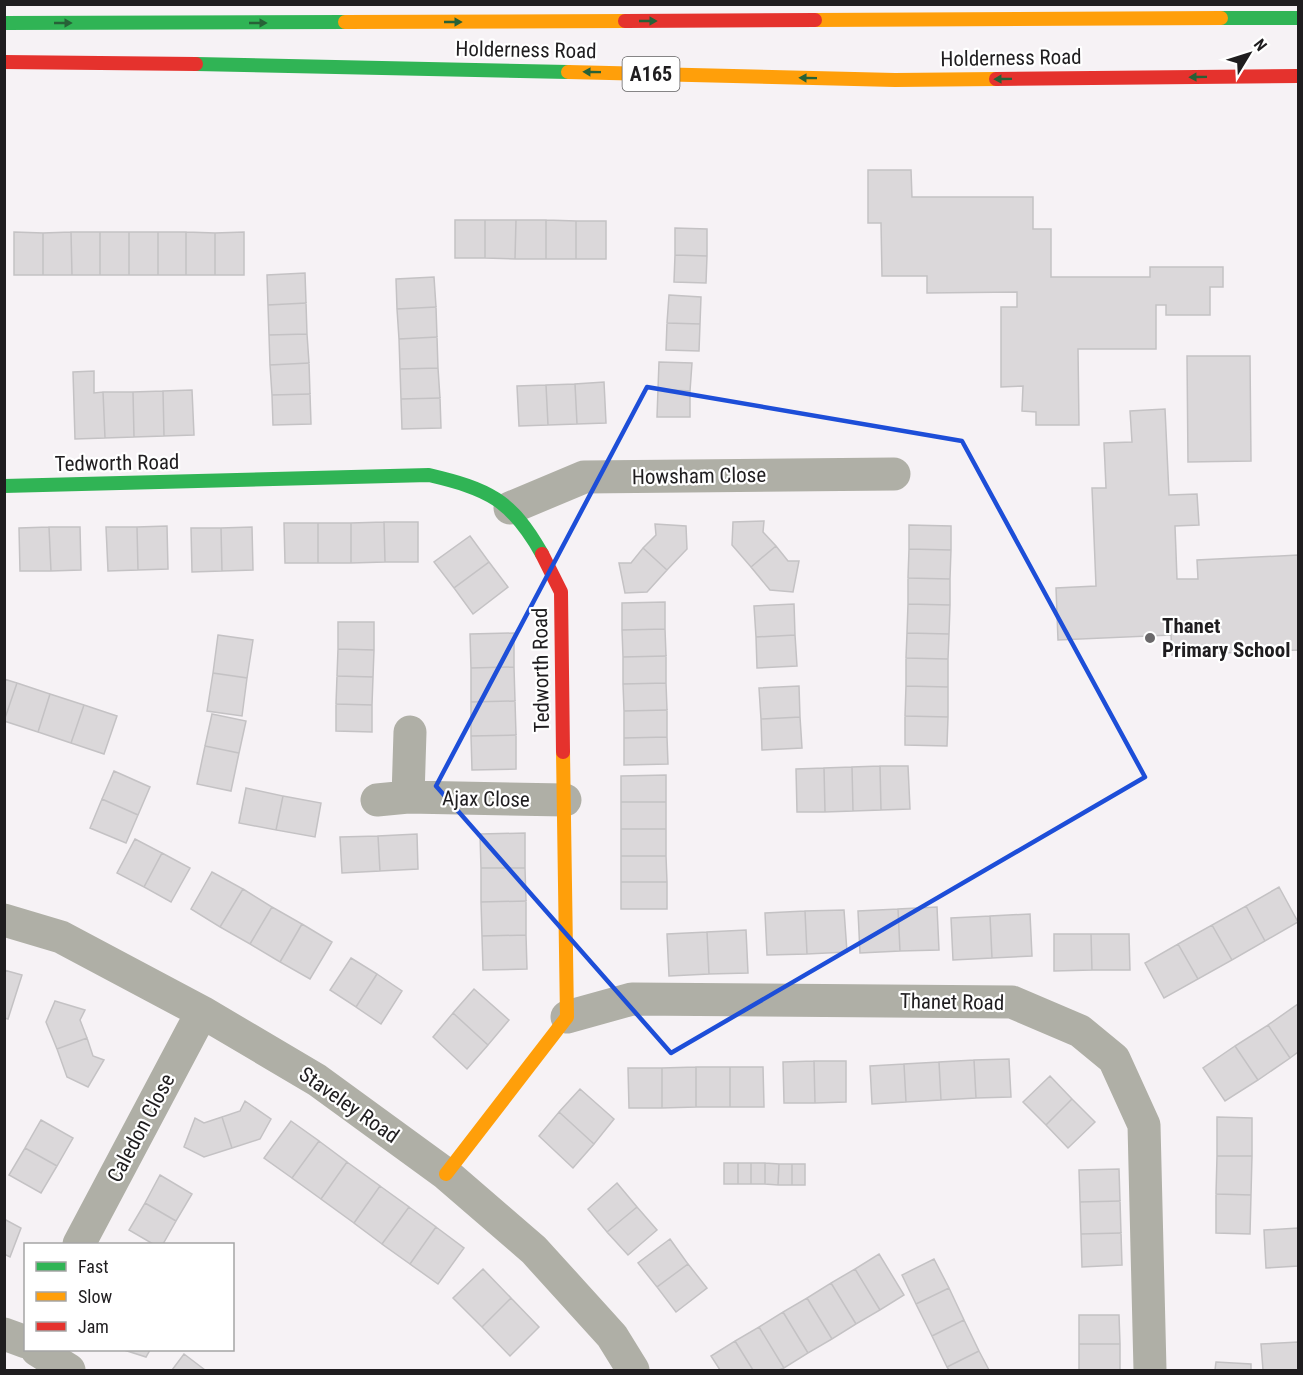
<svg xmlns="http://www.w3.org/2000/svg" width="1303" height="1375" font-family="'Roboto Condensed',sans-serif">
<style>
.building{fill:#dbd8da;stroke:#c4c2c4;stroke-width:1.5}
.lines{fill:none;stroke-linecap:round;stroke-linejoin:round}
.street{stroke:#afafa6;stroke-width:33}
.fast{stroke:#30b455;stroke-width:14}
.slow{stroke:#ff9f0a;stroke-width:14}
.jam{stroke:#e5322d;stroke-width:14}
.oneway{fill:#276137}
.marked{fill:none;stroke:#1d4ed8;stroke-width:4.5;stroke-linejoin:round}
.poi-dot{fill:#6a686a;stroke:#fff;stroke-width:2}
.labels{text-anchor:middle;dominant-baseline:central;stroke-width:4.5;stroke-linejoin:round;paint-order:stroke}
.shield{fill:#fff;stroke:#626162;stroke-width:1.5}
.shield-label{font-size:20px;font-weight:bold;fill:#1f1d1f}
.street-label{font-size:21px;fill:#1f1d1f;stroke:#fff}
.poi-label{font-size:21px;font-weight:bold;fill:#1f1d1f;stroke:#fff;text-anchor:start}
</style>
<rect width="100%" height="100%" fill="#f6f2f5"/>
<path class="building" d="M868 170H911L912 197H1033V229H1051V277H1150V267H1223V287H1210V315H1166V305H1156V349H1078L1079 425H1036V412L1022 411 1023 386 1001 387V307H1017V292L927 293V276H882L881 223H868Z
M455 220H485V258H455Z
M485 220H516L515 259 485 258Z
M516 220H546V259H515Z
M546 220 576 221V259H546Z
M576 221H606V259H576Z
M675 228 707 229V256L675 255Z
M14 232 43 233V275H14Z
M71 232 72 275H43V233Z
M71 232H100V275H72Z
M100 232H129V275H100Z
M129 232H158V275H129Z
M158 232H186V275H158Z
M186 232 215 233V275H186Z
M244 232V275H215V233Z
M675 255 707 256 706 283 674 282Z
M305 273 306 303 268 305 267 275Z
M434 277 436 307 397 309 396 279Z
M669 295 701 297 700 324 667 323Z
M306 303 307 334 269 335 268 305Z
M436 307 437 337 399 339 397 309Z
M667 323 700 324 699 351 666 350Z
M307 334 309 363 270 365 269 335Z
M437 337 438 368 400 369 399 339Z
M1187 356H1250L1251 461 1188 462Z
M659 362 692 363 690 391 658 389Z
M309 363 310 394 272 395 270 365Z
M438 368 440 398 401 399 400 369Z
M94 371V393L103 392 105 438 75 439 73 372Z
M604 382 606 423 577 424 575 384Z
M575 384 577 424 548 425 546 385Z
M546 385 548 425 519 426 517 386Z
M658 389 690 391V417H657Z
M192 390 194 435 164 436 163 391Z
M163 391 164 436 134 437 133 392Z
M103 392H133L134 437 105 438Z
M310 394 311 424 273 425 272 395Z
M440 398 441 428 402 429 401 399Z
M1165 409 1169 495 1197 494 1199 525 1175 526 1177 579H1198L1197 560 1298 555V650L1172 655 1171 635 1058 640 1056 588 1096 586 1092 488H1106L1104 443 1132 442 1130 411Z
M764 521 763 532 776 546 751 567 732 545 733 522Z
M384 522 385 562 351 563V523Z
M384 522H418V562H385Z
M284 523H318V563H285Z
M318 523H351V563H318Z
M655 524 686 526 687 549 667 570 643 548 656 535Z
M909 525 951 526V550L909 549Z
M167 526 168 569 138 570 137 527Z
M49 527 51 571H20L19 528Z
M49 527H80L81 570 51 571Z
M106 527H137L138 570 108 571Z
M252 527 253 570 222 571 221 528Z
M191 528H221L222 571 192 572Z
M470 536 489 562 454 588 434 562Z
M776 546 788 561H799L793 592 770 590 751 567Z
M643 548 667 570 647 592 625 593 619 563H631Z
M909 549 951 550 950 579 908 578Z
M489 562 508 587 473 614 454 588Z
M908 578 950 579V605L908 604Z
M665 602V629L622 630V603Z
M794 604 795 635 756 637 754 606Z
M908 604 950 605 949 634 907 633Z
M338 622H374V650L338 649Z
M665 629 666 656 623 657 622 630Z
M514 633V667L471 668 470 634Z
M907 633 949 634 948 659 906 658Z
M218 635 253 640 247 678 213 673Z
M795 635 797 666 757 668 756 637Z
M338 649 374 650 373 677 337 676Z
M666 656V683L623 684V657Z
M906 658 948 659V687L906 686Z
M514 667 515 701 471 702V668Z
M213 673 247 678 242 716 207 711Z
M337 676 373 677 372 705 336 704Z
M4 679 17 683 4 721Z
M17 683 50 694 38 732 4 721Z
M666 683 667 710 624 711 623 684Z
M799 686 800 717 761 719 759 688Z
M906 686 948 687V717L905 716Z
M50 694 84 705 71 743 38 732Z
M515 701 516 735 471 736V702Z
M336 704 372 705V732L336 731Z
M84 705 117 716 104 754 71 743Z
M667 710V737L624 738V711Z
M212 714 246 721 239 753 205 746Z
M905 716 948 717 947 746 905 745Z
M800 717 802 748 762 750 761 719Z
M516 735V769L472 770 471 736Z
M667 737 668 764 624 765V738Z
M205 746 239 753 231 791 197 784Z
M880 766 881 810 853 811 852 767Z
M880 766H908L910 809 881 810Z
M852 767 853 811 825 812 824 768Z
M824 768 825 812H797L796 769Z
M114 771 150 787 138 815 102 799Z
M666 775V802H621V776Z
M246 788 283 796 276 830 239 823Z
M283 796 321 803 315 837 276 830Z
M102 799 138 815 126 843 90 828Z
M621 802H666V829H621Z
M621 829H666V856H621Z
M525 833V868H481L480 834Z
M417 834 418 869 380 871 378 836Z
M378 836 380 871 342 873 340 837Z
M135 839 162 853 144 887 117 873Z
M162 853 190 868 171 902 144 887Z
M621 856H666L667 882H621Z
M481 868H525L526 901 481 902Z
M212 872 243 889 220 927 191 909Z
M621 882H667V909H621Z
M1279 887 1298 922 1265 941 1246 906Z
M243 889 272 907 250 944 220 927Z
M526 901V935L482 936 481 902Z
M1246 906 1265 941 1232 960 1212 925Z
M272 907 302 924 280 962 250 944Z
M937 907 939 950 900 951 898 909Z
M898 909 900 951 860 953 858 911Z
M844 910 847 952 807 954 805 911Z
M805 911 807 954 767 955 765 913Z
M1030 914 1032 956 992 958 990 916Z
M990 916 992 958 953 960 951 918Z
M302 924 332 942 310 979 280 962Z
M1212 925 1232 960 1198 979 1178 944Z
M746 930 748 973 709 974 707 932Z
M707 932 709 974 669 976 667 934Z
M1054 934H1091L1092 970 1054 971Z
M1091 934H1129L1130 970H1092Z
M526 935 527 969 483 970 482 936Z
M1178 944 1198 979 1164 998 1145 963Z
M351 958 377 974 356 1007 330 990Z
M4 970 22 975 8 1019 4 1018Z
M377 974 402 991 381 1024 356 1007Z
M474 989 509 1020 488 1045 453 1013Z
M55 1001 85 1010 80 1020 87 1038 57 1049 46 1022Z
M1298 1004V1052L1290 1058 1268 1025Z
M453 1013 488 1045 467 1069 433 1037Z
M1268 1025 1290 1058 1258 1080 1235 1046Z
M87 1038 93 1056 104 1060 88 1087 67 1077 57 1049Z
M1235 1046 1258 1080 1225 1101 1203 1068Z
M1009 1059 1011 1097 976 1098 974 1060Z
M974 1060 976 1098 941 1100 939 1062Z
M814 1061 815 1103H784L783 1062Z
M814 1061H846V1102L815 1103Z
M939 1062 941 1100 906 1102 904 1064Z
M904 1064 906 1102 872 1104 870 1066Z
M696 1067H730V1107H696Z
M696 1067V1107L662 1108V1068Z
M730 1067H763L764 1107H730Z
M628 1068H662V1108H629Z
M1050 1076 1072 1099 1046 1125 1023 1102Z
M580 1089 614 1119 594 1144 559 1112Z
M1072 1099 1095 1122 1068 1148 1046 1125Z
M245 1101 271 1119 260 1139 232 1148 222 1117 240 1111Z
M559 1112 594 1144 573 1168 539 1136Z
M222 1117 232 1148 204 1157 184 1147 195 1118 204 1123Z
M1217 1117 1252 1118V1156H1217Z
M41 1120 73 1138 57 1166 25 1148Z
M291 1121 319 1141 292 1178 264 1158Z
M319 1141 347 1162 321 1199 292 1178Z
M25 1148 57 1166 41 1193 9 1175Z
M1217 1156H1252L1251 1195 1216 1194Z
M347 1162 380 1186 354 1223 321 1199Z
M724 1163H738V1184H724Z
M738 1163H751V1184H738Z
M751 1163H765V1184H751Z
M765 1163 779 1164 778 1185 765 1184Z
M779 1164H792V1185H778Z
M792 1164H805V1185H792Z
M1119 1169 1120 1201 1080 1202 1079 1170Z
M160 1175 192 1194 176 1221 145 1203Z
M617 1183 637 1207 607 1232 588 1209Z
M380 1186 409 1207 382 1244 354 1223Z
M1216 1194 1251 1195 1250 1234 1216 1233Z
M1120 1201 1121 1233 1081 1234 1080 1202Z
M145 1203 176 1221 163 1244H153L129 1230Z
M409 1207 436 1227 410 1264 382 1244Z
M637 1207 657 1230 628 1255 607 1232Z
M4 1219 21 1228 10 1257 4 1254Z
M436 1227 464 1248 438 1284 410 1264Z
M1298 1228V1266L1266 1268 1264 1230Z
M1121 1233 1122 1265 1082 1267 1081 1234Z
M670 1239 688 1264 657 1287 638 1263Z
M879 1254 904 1295 880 1310 855 1269Z
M934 1259 949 1288 916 1304 902 1275Z
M688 1264 707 1288 676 1312 657 1287Z
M483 1269 511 1298 482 1327 453 1298Z
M855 1269 880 1310 856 1324 831 1283Z
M831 1283 856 1324 832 1339 807 1298Z
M949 1288 964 1320 932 1336 916 1304Z
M511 1298 539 1327 510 1356 482 1327Z
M807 1298 832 1339 808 1353 783 1312Z
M783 1312 808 1353 784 1368 759 1327Z
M1079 1315H1119L1120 1344H1079Z
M964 1320 979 1351 947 1367 932 1336Z
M759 1327 784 1368 779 1370H753L735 1341Z
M735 1341 753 1370H720L711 1356Z
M1298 1342V1370H1263L1261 1344Z
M1079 1344H1120V1370H1079Z
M124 1350H150L146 1357Z
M979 1351 989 1370H949L947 1367Z
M184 1354 205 1370H172Z
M1216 1362 1251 1364V1370H1215Z"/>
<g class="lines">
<path class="street" d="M510 508 584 477 894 474
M408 797 410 732
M377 800 408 797 565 800
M4 920 61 937 202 1012 317 1080 446 1174 534 1250 612 1336 633 1370
M567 1017 632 999 1012 1002 1080 1031 1114 1059 1144 1125 1150 1370
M79 1244 202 1012
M4 1334 26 1342
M37 1350 69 1370"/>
<path class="fast" d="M1221 18H1298
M4 23 345 22
M196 64 568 72
M4 486 429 475C488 489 511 499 542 554"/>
<path class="slow" d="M815 20 1221 18
M345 22 625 21
M568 72 895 80 996 79
M446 1174 567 1017 563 752"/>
<path class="jam" d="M625 21 815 20
M4 62 196 64
M996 79 1298 76
M542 554 561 592 563 752"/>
</g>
<defs><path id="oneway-solid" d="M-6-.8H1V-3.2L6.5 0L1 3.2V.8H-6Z" transform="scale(1.5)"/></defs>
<g class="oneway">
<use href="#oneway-solid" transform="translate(648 21)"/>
<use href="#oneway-solid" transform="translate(453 22)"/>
<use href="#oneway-solid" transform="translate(63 23)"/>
<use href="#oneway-solid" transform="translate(258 23)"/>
<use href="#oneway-solid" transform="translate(592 72) rotate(-179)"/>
<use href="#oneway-solid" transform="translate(1198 77) rotate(179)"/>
<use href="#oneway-solid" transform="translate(808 78) rotate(-179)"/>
<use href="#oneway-solid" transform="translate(1003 79) rotate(179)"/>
</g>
<path class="marked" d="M647 387 962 441 1145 777 671 1053 436 786Z"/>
<circle class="poi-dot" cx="1150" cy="638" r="6"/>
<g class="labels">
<rect class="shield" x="622.5" y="57" width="57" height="34" rx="4.5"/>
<g class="shield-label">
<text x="651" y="74">A165</text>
</g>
<g class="street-label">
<text transform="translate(526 50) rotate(1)">Holderness Road</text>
<text transform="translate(1011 58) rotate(-1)">Holderness Road</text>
<text transform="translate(117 463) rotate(-1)">Tedworth Road</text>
<text transform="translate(699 476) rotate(-1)">Howsham Close</text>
<text transform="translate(541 670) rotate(-91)">Tedworth Road</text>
<text transform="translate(486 799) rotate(1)">Ajax Close</text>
<text transform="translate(952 1002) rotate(1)">Thanet Road</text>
<text transform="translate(349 1105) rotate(35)">Staveley Road</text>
<text transform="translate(141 1128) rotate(-62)">Caledon Close</text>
</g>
<g class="poi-label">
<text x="1162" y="626">Thanet<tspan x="1162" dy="24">Primary School</tspan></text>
</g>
</g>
<rect width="1303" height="1375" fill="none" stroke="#1f1d1f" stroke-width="12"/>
<rect x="24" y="1243" width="210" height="108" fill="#ffffff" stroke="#a5a5a5" stroke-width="1.5"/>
<rect x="36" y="1262" width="30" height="9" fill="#30b455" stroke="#a5a5a5" stroke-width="1.5"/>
<text x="78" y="1273" font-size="18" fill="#1f1d1f">Fast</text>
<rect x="36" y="1292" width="30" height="9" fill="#ff9f0a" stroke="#a5a5a5" stroke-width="1.5"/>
<text x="78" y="1303" font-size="18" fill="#1f1d1f">Slow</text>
<rect x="36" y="1322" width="30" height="9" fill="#e5322d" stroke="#a5a5a5" stroke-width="1.5"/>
<text x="78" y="1333" font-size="18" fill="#1f1d1f">Jam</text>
<g transform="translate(1249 54) rotate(52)" stroke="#ffffff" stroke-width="4.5" paint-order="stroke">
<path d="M0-4.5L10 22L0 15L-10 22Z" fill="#1f1d1f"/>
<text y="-9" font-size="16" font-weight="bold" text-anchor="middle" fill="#1f1d1f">N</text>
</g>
</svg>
